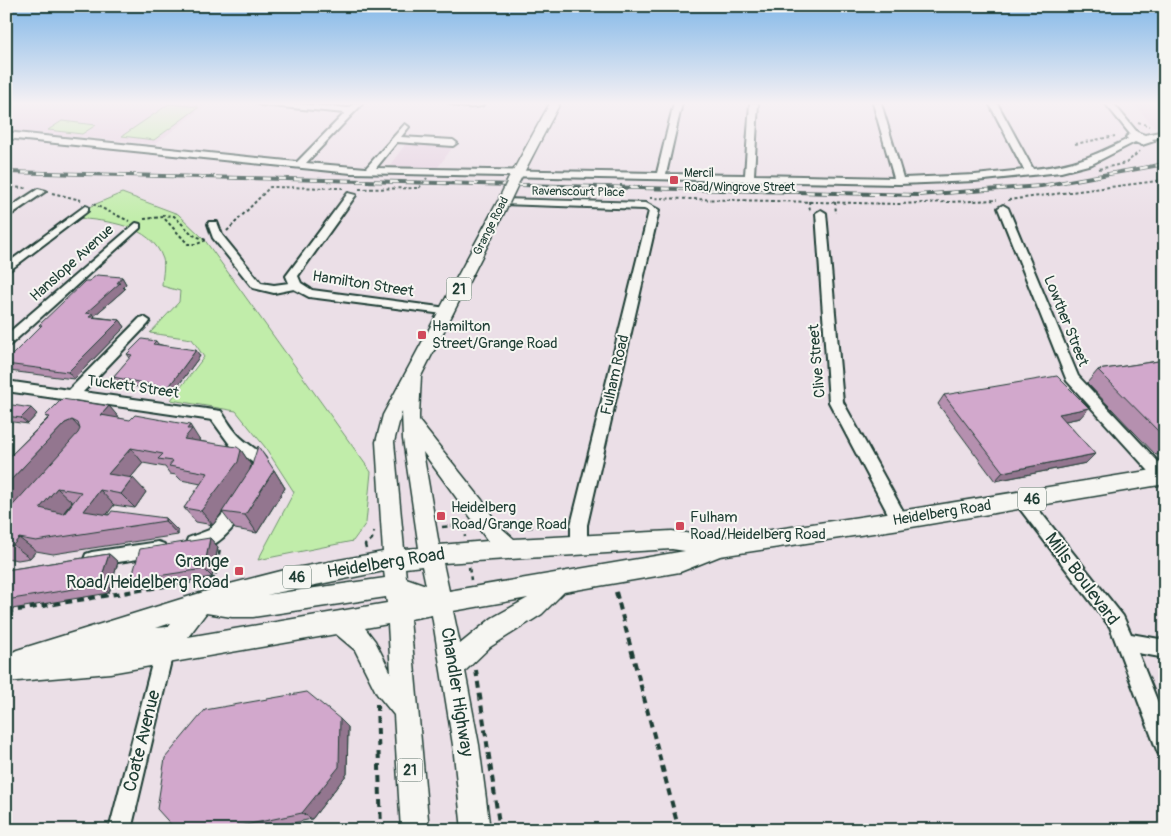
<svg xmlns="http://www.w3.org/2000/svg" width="1171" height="836" font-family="Pangolin,sans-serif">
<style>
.built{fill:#e4cedf}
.green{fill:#c1edaa;stroke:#70956f}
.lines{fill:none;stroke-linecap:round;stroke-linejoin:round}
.minor-casing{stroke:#1f3d34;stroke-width:4}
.major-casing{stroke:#1f3d34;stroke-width:3}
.path-far2{stroke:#1f3d34;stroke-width:2;stroke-dasharray:3 2.5;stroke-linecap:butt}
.path-far1{stroke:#1f3d34;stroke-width:2.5;stroke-dasharray:5.5 4;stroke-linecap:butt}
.path{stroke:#1f3d34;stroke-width:4;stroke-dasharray:7 5;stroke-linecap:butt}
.minor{fill:#f6f6f2;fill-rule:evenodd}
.major{fill:#f6f6f2;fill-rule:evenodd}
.rail-casing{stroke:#1f3d34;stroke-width:4}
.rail{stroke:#f6f6f2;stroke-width:2.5;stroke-dasharray:8;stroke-linecap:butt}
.major-bridge-casing{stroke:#1f3d34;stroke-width:14;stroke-linecap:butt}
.path-bridge{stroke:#1f3d34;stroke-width:2;stroke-dasharray:3 2.5;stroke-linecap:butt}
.major-bridge{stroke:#f6f6f2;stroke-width:11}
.wall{fill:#b590af;stroke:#1f3d34;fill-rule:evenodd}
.shaded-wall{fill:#93768f;stroke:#1f3d34}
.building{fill:#d2a8cc;stroke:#1f3d34;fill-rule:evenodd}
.poi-dot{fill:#d1495b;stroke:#f6f6f2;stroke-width:2}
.labels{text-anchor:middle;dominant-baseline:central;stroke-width:4;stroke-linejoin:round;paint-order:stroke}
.far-poi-label{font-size:12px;fill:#1f3d34;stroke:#f6f6f2;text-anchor:start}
.far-street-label{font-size:12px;fill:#1f3d34;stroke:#f6f6f2}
.shield{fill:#f6f6f2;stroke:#60746d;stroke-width:1}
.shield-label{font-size:14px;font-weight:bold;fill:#1f3d34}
.street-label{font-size:15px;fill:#1f3d34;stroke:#f6f6f2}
.poi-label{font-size:15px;fill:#1f3d34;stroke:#f6f6f2;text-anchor:start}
.near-poi-label{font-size:18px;fill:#1f3d34;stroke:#f6f6f2;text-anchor:end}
.near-street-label{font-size:18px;fill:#1f3d34;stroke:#f6f6f2}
</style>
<rect width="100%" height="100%" fill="#ebdfe7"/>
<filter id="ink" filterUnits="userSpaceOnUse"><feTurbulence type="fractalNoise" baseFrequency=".02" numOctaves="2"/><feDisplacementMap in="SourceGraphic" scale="10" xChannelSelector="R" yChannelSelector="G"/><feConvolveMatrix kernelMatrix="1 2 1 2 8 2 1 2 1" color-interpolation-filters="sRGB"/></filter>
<g filter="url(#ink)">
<path class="built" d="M6 103H209L155 144 6 130Z
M1133 103H1159L1165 109V125L1154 127Z
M408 141 455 144 438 167 389 166Z"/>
<path class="green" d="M169 104 199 107 154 140 122 136Z
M62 121 96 125 82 134 48 130Z
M122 193 178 214 204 239 371 472 366 523 353 541 258 560 294 492 265 447 236 411 171 400 204 357 192 339 150 333 179 302 180 291 162 286C162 278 165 267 163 259 151 224 106 221 76 218L91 206Z"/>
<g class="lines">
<defs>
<path id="minor" d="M257 103H286L349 108 355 103H363L306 163 366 168 405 124 409 127 401 137 453 140 457 143 453 146 397 142 376 168 657 173 674 103H682L666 174 745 175 750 103H758L754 175 894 178 873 103H881L903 178 975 175 1024 170 989 103H997L1033 169C1074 165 1091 157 1128 139L1126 137 1130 134 1105 103H1113L1137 132 1145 135 1165 131V137L1152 139 1154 141 1142 145 1135 142 1092 164 1061 172 975 181 899 184 351 173 6 138V132L297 162 345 113 261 105Z
M450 103H480L483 105C476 109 457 107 450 103Z
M38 189 46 191 6 218V210Z
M348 193 356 195 298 276 301 283 312 290 447 308 451 309 453 312 451 315 309 297 294 289 274 293 253 288 213 238 208 224 209 222H217L222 235 261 283 274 285 289 283 286 276Z
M503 199 646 203 659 210 587 525V543L585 548 579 550 573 548 571 543V525L649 211 644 209 500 204V200Z
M1003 205 1008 208 1078 376 1165 469V481L1157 480 1067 381 998 208Z
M85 206 88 207V211L6 273V264Z
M821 210 826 213 843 402 908 520 906 525 900 527 894 525 829 402 816 213Z
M136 223 140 224V228L10 345 6 346V335Z
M144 317 150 321 148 324 83 392 221 411C227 420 232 429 240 437 250 447 275 457 266 475L261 477 256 475 252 462 231 446 212 420 75 400 68 404 63 402 62 399 6 391V381L69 390 140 318Z
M1022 494 1027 495 1123 616 1131 634 1165 640V658L1138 653 1165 720V756L1158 753 1110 627 1017 505 1014 500 1017 495Z
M239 500 244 501 247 506C237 525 213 557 188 548L186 543 188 538 209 530 234 501Z
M158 542 164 544 166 549 164 554 158 556 92 566 86 564 84 559 86 554 92 552Z
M164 643 170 646 173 652 131 830H109L155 652 158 646Z"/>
<path id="major" d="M550 103H560L519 182 513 186 509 185 507 182Z
M504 197 510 201 421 376 419 415V421L482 500 497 524 514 539 672 531 718 538 900 511 1165 468V484L900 529 720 556 680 572 564 592 542 614 490 647 465 671 479 745 490 830H462L453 745 432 615 410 619 429 830H401L394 715 377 694 355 650 336 634 110 673 6 682C6 668 3 656 17 650L226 585 285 570 383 552 376 442 383 415 498 201ZM402 411 403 439 419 548 404 549 394 442ZM423 452 488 541 439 545ZM672 549 685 551 449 591 443 563ZM422 566 426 585 406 578 405 568ZM384 571 385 578 266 595ZM386 597 387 603 188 637 206 613 232 617H253ZM528 598 492 618 460 644 453 611ZM171 623 168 627 156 628ZM388 624 391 673 375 641 365 628Z"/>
</defs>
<use href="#minor" class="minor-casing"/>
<use href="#major" class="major-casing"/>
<path class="path-far2" d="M1138 122 1149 126
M1075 144 1115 136
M1099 169 1126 163 1140 151
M6 187 27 188
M359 189 419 188
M52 193 81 200
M650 198 898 204 997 200
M1008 200 1165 180
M809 201 810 212
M835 202 836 213
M93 204 129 221
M162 215 174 216 193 235 206 240
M144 219 163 217 188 244H197L206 240
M227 231 270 187 343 188"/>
<path class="path-far1" d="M509 524 519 528 565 525
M463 526 465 537
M442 527 469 524
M366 549 365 545 372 539 374 531
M469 567 471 580
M200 580 215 578 220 549"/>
<path class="path" d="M616 592 679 830
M6 612 208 579
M476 670 500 830
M377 704 381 830"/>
<use href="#minor" class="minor"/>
<use href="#major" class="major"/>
<defs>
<path id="rail" d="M6 172 917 195 1041 186 1165 164"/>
</defs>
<use href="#rail" class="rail-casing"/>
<use href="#rail" class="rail"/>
<defs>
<path id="major-bridge" d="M504 201 513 182"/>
</defs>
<use href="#major-bridge" class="major-bridge-casing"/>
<path class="path-bridge" d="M621 184V197
M419 188 427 178"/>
<use href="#major-bridge" class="major-bridge"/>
</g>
<path class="wall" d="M122 277 126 284 123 287 125 289 94 316 95 317 120 320 125 327 74 379 9 371 6 368V361L41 327 39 325 89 281Z
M156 341 158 344 200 356 172 394 118 383 113 377 130 358 127 354Z
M1165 360V454L1156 455 1087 383 1098 370Z
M944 395 1080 418 1065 421 1095 454 1086 463 995 481 938 404Z
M6 404 37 414 28 424 6 421Z
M109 406 119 418 200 440V441L241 450 251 465 250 470H274L285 488 257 533 235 529 222 512 213 525 196 522 184 508 201 484 181 480 176 475 170 474 165 467 143 463 131 477 146 492 135 508 114 505 107 514 165 518 178 531V535L53 554 36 551 30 558 18 560 6 558V460L48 418 45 416ZM72 502H73L64 514H63Z
M210 538 218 547 212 577 140 589 131 580Z
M109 554 118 562 109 593 6 610V570Z
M340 719 348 727 347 774 312 819 259 830H176Z"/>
<path class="shaded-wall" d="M122 277 126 284 123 287 125 289 94 316 98 320 91 319 86 313Z
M120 320 125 327 74 379 68 372Z
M196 350 200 356 172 394 168 388Z
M109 406 122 421 101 415Z
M31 408 37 414 28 424 21 418Z
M1089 408 1080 418 1051 424 1059 414Z
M72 420 86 435 6 518V485L65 423Z
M190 425 202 444 184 439 187 429Z
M131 448 143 463 122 488 108 474Z
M241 450 251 465 248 476 213 525 201 511Z
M1095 454 1086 463 995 481 1003 472Z
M274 470 285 488 257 533 245 515Z
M133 478 146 492 135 508 121 494Z
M57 488 72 502 56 522 40 508Z
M100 490 114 505 99 525 84 511Z
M165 518 178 531V535L165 521Z
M19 538 36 551 30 558 13 545Z
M210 538 218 547 212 577 204 569Z
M109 554 118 562 109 593 99 585Z
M340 719 348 727 347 774 312 819 302 813Z"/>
<path class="building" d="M97 275 122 277 117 283H120L86 313 93 314 89 317 120 320 68 372 6 364V361L42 325H39L85 281H89Z
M142 339 156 341 153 344 196 350 168 388 113 377 132 355 127 354Z
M1165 360V438L1098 370Z
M1057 376 1089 408 1059 414 1095 454 1003 472 944 395Z
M62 399 109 406 101 415 130 420 135 415 190 425 187 429H192L184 439 237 447 241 450 238 462 201 511 184 508 208 473 169 466 173 461 158 459 163 454 131 448 108 474 133 478 121 494 100 490 84 511 109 515 112 511 165 518V521L36 541 19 538 13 545 6 546V513L78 433 80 429 78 423 72 420 65 423 6 485V460L50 417 45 416ZM57 488 81 492 64 514 40 508Z
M6 404 31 408 21 418 6 416Z
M258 446 274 470 245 515 222 512 251 468Z
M210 538 204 569 131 580 140 549Z
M109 554 99 585 6 600V570Z
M307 692 340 719 339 767 302 813 222 830H176L157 809 165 758 205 710Z"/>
</g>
<linearGradient id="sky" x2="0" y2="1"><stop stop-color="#83b8e8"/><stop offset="0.47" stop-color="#f6f1f4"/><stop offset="1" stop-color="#f6f1f4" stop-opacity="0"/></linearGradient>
<rect width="1171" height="220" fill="url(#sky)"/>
<g class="poi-dot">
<rect x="669" y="175" width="10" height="10" rx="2.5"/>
<rect x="417" y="330" width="10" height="10" rx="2.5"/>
<rect x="436" y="511" width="10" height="10" rx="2.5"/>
<rect x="675" y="521" width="10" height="10" rx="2.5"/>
<rect x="234" y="566" width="10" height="10" rx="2.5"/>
</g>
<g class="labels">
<g class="far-poi-label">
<text x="684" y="173">Mercil<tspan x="684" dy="14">Road/Wingrove Street</tspan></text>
</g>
<g class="far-street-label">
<text transform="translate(578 192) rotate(1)">Ravenscourt Place</text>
<text transform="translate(491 226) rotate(-63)">Grange Road</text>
</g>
<g class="shield">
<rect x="446.5" y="277.5" width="25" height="23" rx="4"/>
<rect x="1018" y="487.5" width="28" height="23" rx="4"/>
<rect x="283" y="565.5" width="28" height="23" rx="4"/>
<rect x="397.5" y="758.5" width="25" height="23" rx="4"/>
</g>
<g class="shield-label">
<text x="459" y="289">21</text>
<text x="1032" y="499">46</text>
<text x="297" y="577">46</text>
<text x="410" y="770">21</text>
</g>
<g class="street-label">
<text transform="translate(72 263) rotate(-42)">Hanslope Avenue</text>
<text transform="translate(363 284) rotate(9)">Hamilton Street</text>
<text transform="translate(1066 321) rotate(68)">Lowther Street</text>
<text transform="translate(817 361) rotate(-95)">Clive Street</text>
<text transform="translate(615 375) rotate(-77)">Fulham Road</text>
<text transform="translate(133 387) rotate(8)">Tuckett Street</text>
<text transform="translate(942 513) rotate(-9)">Heidelberg Road</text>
</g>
<g class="poi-label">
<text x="432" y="326">Hamilton<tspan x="432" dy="17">Street/Grange Road</tspan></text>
<text x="451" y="507">Heidelberg<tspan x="451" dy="17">Road/Grange Road</tspan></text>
<text x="690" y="517">Fulham<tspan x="690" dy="17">Road/Heidelberg Road</tspan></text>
</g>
<g class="near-poi-label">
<text x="229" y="561">Grange<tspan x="229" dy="21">Road/Heidelberg Road</tspan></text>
</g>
<g class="near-street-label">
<text transform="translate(386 563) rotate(-9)">Heidelberg Road</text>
<text transform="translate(1082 579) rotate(53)">Mills Boulevard</text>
<text transform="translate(457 692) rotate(81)">Chandler Highway</text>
<text transform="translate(142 741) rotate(-76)">Coate Avenue</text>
</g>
</g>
<rect width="1171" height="836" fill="none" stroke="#f6f6f2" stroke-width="25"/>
<rect x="12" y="12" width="1146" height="811" fill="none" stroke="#1f3d34" stroke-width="2" filter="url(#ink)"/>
</svg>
